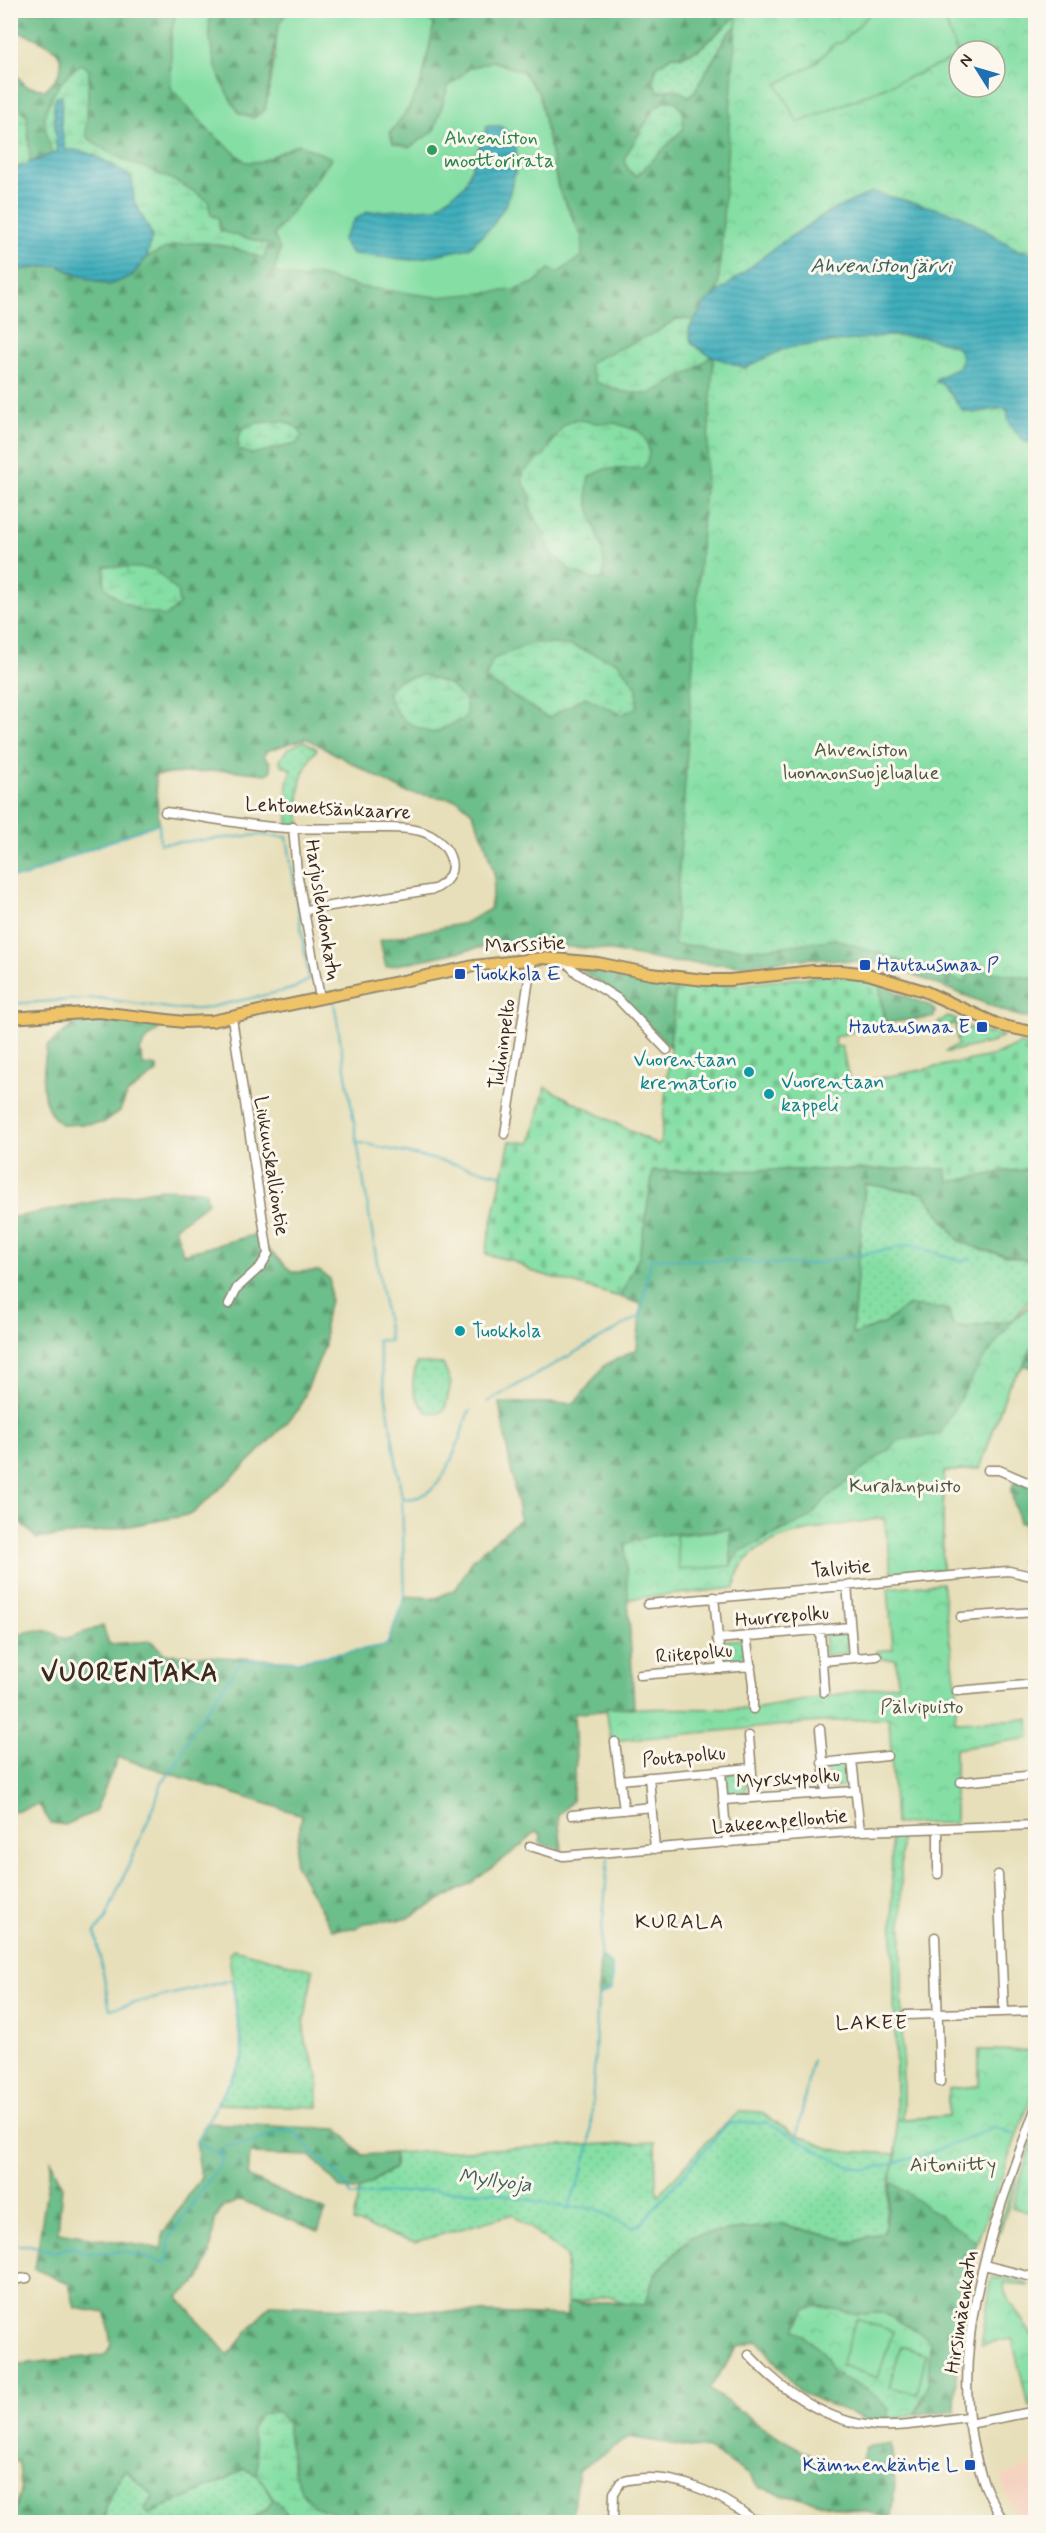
<svg xmlns="http://www.w3.org/2000/svg" width="1046" height="2533" font-family="Mynerve,sans-serif">
<style>
.built{fill:#f5d3c1}
.grass{fill:url(#grass-dots);stroke:#608462;stroke-width:1.5}
.forest{fill:url(#forest-firs);stroke:#547454;stroke-width:1.5;fill-rule:evenodd}
.wetland{fill:url(#wetland-marsh);stroke:#608462;stroke-width:1.5}
.cemetery{fill:url(#cemetery-stones);stroke:#608462;stroke-width:1.5}
.park{fill:url(#park-crowns);stroke:#608462;stroke-width:1.5;fill-rule:evenodd}
.garden{fill:#85dfa5;stroke:#608462;stroke-width:1.5}
.water{fill:url(#water-rules);stroke:#3e6c6e;stroke-width:1.5}
.lines{fill:none;stroke-linecap:round;stroke-linejoin:round}
.stream{stroke:#40afbd;stroke-width:2}
.minor-casing{stroke:#91846c;stroke-width:11}
.major-casing{stroke:#91846c;stroke-width:14}
.minor{stroke:#fff;stroke-width:8}
.major{stroke:#efc469;stroke-width:10}
.leisure-dot{fill:#2e9e5b;stroke:#fbf7ec;stroke-width:2}
.transit-dot{fill:#1a4fb4;stroke:#fbf7ec;stroke-width:2}
.culture-dot{fill:#0f9aa8;stroke:#fbf7ec;stroke-width:2}
.labels{text-anchor:middle;dominant-baseline:central;stroke-width:6;stroke-linejoin:round;paint-order:stroke}
.leisure-label{font-size:20px;fill:#27864d;stroke:#fbf7ec;text-anchor:start}
.park-label{font-size:20px;fill:#4e5740;stroke:#fbf7ec}
.street-label{font-size:20px;fill:#3b2a1e;stroke:#fbf7ec}
.transit-label{font-size:20px;fill:#164399;stroke:#fbf7ec;text-anchor:start}
.culture-label{font-size:20px;fill:#0d838f;stroke:#fbf7ec;text-anchor:start}
.water-label{font-size:21px;font-style:italic;fill:#3d5f5e;stroke:#fbf7ec}
.neighbourhood-label{font-size:21px;letter-spacing:1.5px;fill:#3b2a1e;stroke:#fbf7ec}
.district-label{font-size:26px;font-weight:bold;letter-spacing:1.5px;fill:#3b2a1e;stroke:#fbf7ec}
</style>
<defs>
<pattern id="grass-dots" width="8" height="8" patternUnits="userSpaceOnUse" patternTransform="scale(1.5)"><rect width="8" height="8" fill="#85dfa5"/><path d="M2 2h.1M6 6h.1" fill="none" stroke="#74c08e" stroke-width="1.8" stroke-linecap="round"/></pattern>
<pattern id="forest-firs" width="22" height="20" patternUnits="userSpaceOnUse" patternTransform="scale(1.5)"><rect width="22" height="20" fill="#6cbe8a"/><path d="M5 1l3.5 6h-7zM16 11l3.5 6h-7z" fill="#5a9b70"/></pattern>
<pattern id="wetland-marsh" width="20" height="14" patternUnits="userSpaceOnUse" patternTransform="scale(1.5)"><rect width="20" height="14" fill="#85dfa5"/><path d="M1 5h8M5 5V1M11 12h8M15 12V8" fill="none" stroke="#74c08e"/></pattern>
<pattern id="cemetery-stones" width="16" height="16" patternUnits="userSpaceOnUse" patternTransform="scale(1.5)"><rect width="16" height="16" fill="#85dfa5"/><path d="M2 7V4a2 2 0 0 1 4 0v3zM10 15v-3a2 2 0 0 1 4 0v3z" fill="#74c08e"/></pattern>
<pattern id="park-crowns" width="20" height="18" patternUnits="userSpaceOnUse" patternTransform="scale(1.5)"><rect width="20" height="18" fill="#85dfa5"/><path d="M2 6a3 3 0 1 1 6 0M12 15a3 3 0 1 1 6 0" fill="none" stroke="#74c08e"/></pattern>
<pattern id="water-rules" width="6" height="5" patternUnits="userSpaceOnUse" patternTransform="scale(1.5)"><rect width="6" height="5" fill="#40afbd"/><path d="M0 2.5h6" fill="none" stroke="#378f99"/></pattern>
</defs>
<rect width="100%" height="100%" fill="#fbf7ec"/>
<filter id="ink" filterUnits="userSpaceOnUse"><feTurbulence type="fractalNoise" baseFrequency=".0167" numOctaves="2"/><feDisplacementMap in="SourceGraphic" scale="12" xChannelSelector="R" yChannelSelector="G"/><feConvolveMatrix kernelMatrix="1 2 1 2 8 2 1 2 1" color-interpolation-filters="sRGB"/></filter>
<filter id="wash" filterUnits="userSpaceOnUse"><feTurbulence type="fractalNoise" baseFrequency=".008" numOctaves="4" result="noise"/><feDisplacementMap in="SourceGraphic" scale="24" xChannelSelector="R" yChannelSelector="G"/><feGaussianBlur stdDeviation="1.35" result="paint"/><feColorMatrix in="noise" values="0 0 0 0 0 0 0 0 0 0 0 0 0 0 0 0 0 1.4 0 .05"/><feComposite in="paint" operator="in"/></filter>
<g filter="url(#wash)">
<rect width="100%" height="100%" fill="#e7dfb9"/>
<path class="built" d="M1035 2464V2522H1023L1008 2499 1000 2477Z"/>
<path class="grass" d="M742 11H746L695 91 688 97 659 92 652 82 656 67 672 56H683L699 49Z
M304 741 317 749C295 778 299 792 300 827L288 828 287 783 292 770 281 765 280 760 287 749Z
M948 1016 976 1031 1003 1036 994 1042 948 1052 946 1051 958 1045 955 1023 940 1028 938 1023Z
M864 1184 924 1193 948 1226 983 1250 1035 1262V1292L1013 1320 964 1328 953 1326 907 1306 883 1324 851 1336Z
M417 1363 443 1364 451 1383 445 1409 439 1413 427 1412C411 1394 410 1385 417 1363Z
M1035 1510V1565L1020 1563 1025 1523 1031 1511Z
M847 1631 846 1653 825 1655V1632Z
M743 1639 745 1659 735 1664 725 1663 722 1641Z
M846 1764 849 1786 830 1788 828 1786 827 1767Z
M743 1771 747 1775 745 1794 726 1795V1775Z
M891 1837H901L903 2119 948 2116V2089L979 2086V2050L1035 2051 989 2100 897 2145Z
M233 1949 313 1970 304 2025 305 2042 318 2074V2107L217 2104 243 2058 229 1955Z
M740 2111 760 2112 795 2134 826 2147 842 2151 897 2154 890 2181 884 2232 854 2242 781 2224 655 2274 645 2306 622 2303 611 2296 567 2303 566 2256 513 2214 415 2242 353 2222 359 2190 394 2168V2153L655 2142 656 2187 659 2195 706 2142Z
M1019 2165 1015 2187 995 2246H992Z
M244 2469 258 2475 274 2499 266 2510 246 2522H104C106 2501 112 2486 126 2470L154 2497 144 2509 149 2514 222 2481Z"/>
<path class="forest" d="M11 11H176L171 35V88L260 162 298 144 332 158 274 235 280 250 274 273 316 275 360 287 534 283 549 269 575 220 558 188 539 94 523 72 493 61 471 68 448 87 434 131 410 147 393 144 390 133 408 109 422 81 434 25 417 11H742L699 49 683 56H672L656 67 653 82 659 92C669 88 681 88 688 97L695 91 728 34 749 14 955 46 1035 11V1020L1012 1014 886 964 811 958 742 965 669 962 601 949 516 943 478 948 386 967 380 940 465 923 490 909 495 877 484 839 472 812 458 800 405 792 306 738 266 751 264 757 270 762 271 771 266 774 228 770 155 775 159 823 87 850 24 877H11V271L57 265 75 274 109 285 132 276 147 257 57 152 11 170V69L26 86 45 90C49 85 58 78 60 71 69 45 28 36 11 29ZM959 51H995V87H959Z
M210 11H368L277 32 265 110 254 118 239 113C218 82 206 48 210 11Z
M571 963C606 969 640 980 676 984L670 1047 622 998Z
M879 982 896 992 931 1006 935 1011 934 1017 885 1023Z
M78 1021H120L161 1027 145 1041 140 1051 143 1065 157 1067V1072L127 1094 120 1111 103 1123 62 1125C36 1106 43 1073 47 1046Z
M946 1169 949 1182 1007 1171 1035 1169V1262L983 1250 959 1241 924 1193 865 1184 852 1335 883 1324 907 1306 948 1309 953 1326 964 1328 1013 1320 1035 1301V1369L1024 1365 1009 1384 980 1468 944 1472 942 1568 884 1509 782 1529 731 1566 730 1529 670 1535 715 1590 628 1599 634 1707 574 1714 576 1760 572 1801 558 1816 562 1850 540 1843 541 1834 536 1831 523 1844 473 1882 406 1919 363 1923 357 1928 332 1930 294 1862 302 1815 118 1757 95 1812 65 1825 51 1823 39 1805 11 1812V1640C30 1627 45 1627 65 1639L103 1626 109 1644 151 1641 165 1654 298 1661 387 1645 405 1596 436 1598 456 1589 473 1559 520 1519 499 1403H575L605 1365 637 1349 641 1304 620 1297 639 1256 653 1171Z
M159 1189 205 1191 208 1203 175 1227 183 1254 253 1235 292 1272 319 1271 330 1279V1301L325 1318V1345L299 1409 255 1456 192 1514 109 1530 37 1539 11 1513 10 1218Z
M1015 1480 1035 1488V1510L1031 1511 1025 1523H1019L1011 1491Z
M600 1956 612 1965V1989L598 1996Z
M206 2123 338 2129 362 2155 394 2153V2168L359 2190 341 2189 311 2156 250 2154 248 2177 326 2211 318 2231 241 2200 223 2207 215 2220 210 2255 199 2280 178 2297 228 2355 270 2305 567 2316V2303L608 2302 645 2305 655 2274 691 2236 781 2224 854 2242 884 2232 897 2145 983 2227C976 2241 973 2256 969 2272 958 2321 956 2361 955 2412L915 2414 924 2397 921 2333 883 2313 858 2314 819 2306 795 2329 822 2350 831 2369 843 2379 866 2388 890 2409 887 2421H870L801 2393 758 2341 738 2347 709 2389C751 2419 806 2462 857 2468L866 2448 891 2444 895 2484 891 2518 788 2496 759 2487 746 2473 709 2450 629 2437 578 2471 571 2522H246L266 2510 273 2499 258 2475 244 2469 222 2481 149 2514 144 2509 154 2497 126 2470C111 2486 106 2501 104 2522H11L21 2491 19 2461 11 2463V2365L105 2355 111 2345 106 2313 75 2308 69 2284 35 2269 51 2161 62 2186 58 2232 162 2249 163 2233 201 2177 196 2142Z"/>
<path class="wetland" d="M82 64 89 70 86 136C116 163 146 165 179 183 189 188 199 195 208 201L211 215 218 217 220 231 268 244 264 259C237 248 203 237 173 246 164 248 155 254 147 257L152 235 134 201 132 178C112 166 89 147 65 150L61 125V95L54 108 57 152 52 155C44 124 39 114 58 87 65 77 71 71 82 64Z
M11 99 27 116 30 163 11 170Z
M665 101H675L683 112 684 128 637 176C628 172 625 167 625 157L654 109Z
M676 319 694 320 689 329 691 343 711 356 694 370 650 394 623 392 596 382 589 365 592 361 656 332Z
M575 419 597 423H614L639 431C649 442 653 455 643 468L605 469 589 477C579 509 613 550 602 579H593L574 573 551 553 544 533 530 509 531 496 522 480 524 471 544 455 563 426Z
M284 421 298 428 302 436 296 444 252 454 238 450V438L244 427 256 423Z
M105 566 154 569 177 591 179 605 166 616C141 612 121 605 104 586Z
M532 643 569 645 617 662 637 687V708L622 715 585 697 548 718 485 679 493 659Z
M424 675 450 685 466 701V718L433 733C406 724 398 720 387 693L399 680Z
M278 2412 287 2424 293 2470 303 2494 314 2506 338 2514 341 2522H295L274 2499 258 2475V2463L251 2430 260 2414Z"/>
<path class="cemetery" d="M830 975 879 982 885 1023 834 1037 836 1047 842 1046 850 1084 996 1055 1020 1044 1035 1046V1169L1007 1171 949 1182 946 1169 653 1171 639 1256 620 1297 531 1271 513 1261 485 1254 510 1141 531 1143 545 1087 658 1145 661 1141 676 984 733 985Z"/>
<path class="park" d="M737 11H1035V979L969 968 966 983 835 939 761 949 674 945ZM959 51H995V87H959Z
M1035 1301V1340L1024 1365 1009 1384 980 1468 944 1472 942 1570 892 1575 884 1518C841 1526 736 1530 735 1588L628 1599 625 1544 650 1536 730 1529 731 1564 739 1552 810 1517 828 1497 900 1440 940 1434 978 1367 1013 1320Z
M942 1583 957 1691 955 1722 1029 1719 1030 1738 955 1749V1823L895 1824 889 1718 819 1722 611 1741 606 1708 753 1709 898 1684 896 1659H877V1651L893 1649 888 1588Z
M979 2050 1035 2051V2080L1032 2095 977 2242 890 2181 897 2153 896 2120 948 2116V2089L979 2086Z
M1035 2131V2212L1012 2208Z
M992 2277 1022 2281 1030 2285 1003 2283 1004 2292 1035 2340V2405L1029 2407 1012 2339 981 2344Z
M819 2306 858 2314 883 2313 921 2333 930 2342 928 2384 915 2414 887 2421 889 2409 866 2388 843 2379 831 2369 822 2350 795 2329 806 2309Z"/>
<path class="garden" d="M176 11H210C206 48 218 82 239 113L254 118 265 110 275 58 277 32 280 22 288 11H417L434 24 422 81 408 109 390 133 393 143 410 147 434 131 448 87 470 68 493 61 523 72 539 94 558 188 582 237V256L557 273 549 269 534 283 514 290 438 297 360 287 316 275H310L304 279 274 273 280 250 274 235 332 158 298 144 260 162H246L209 131 171 88V35Z
M873 11H942L958 57 798 123 777 84 813 65 836 43H841Z
M730 1529 731 1566 679 1570 676 1535Z
M856 2319 893 2331 878 2378 841 2365Z
M901 2346 926 2355 917 2394 889 2387Z"/>
<path class="water" d="M62 95 61 125 65 150C89 148 112 166 132 178L134 201 152 235 147 257 132 276 109 285 75 274 57 265 11 271V170L57 152 54 108 56 97Z
M487 126H501L515 139 517 165 507 203 491 227 469 248 412 260 352 254 342 240 354 220 367 212 435 208 465 185Z
M873 192 960 215 1018 250 1035 253V443L1025 442C1016 431 1006 426 1008 411L1003 408 974 413 963 411 943 384 936 382V379L960 366 962 356 956 346 924 337 885 336 786 348 745 368 711 356 691 343 689 329 705 303 781 243 828 212Z"/>
<g class="lines">
<path class="stream" d="M10 877H24L87 850 159 823 160 844 258 835 287 837 309 980 292 989 202 1009H175L98 998 10 1004
M334 1002 390 1341 377 1340 402 1498
M357 1142 503 1175
M487 1402 640 1316 651 1258 808 1265 911 1245 961 1261 972 1259
M797 2137 812 2060
M222 2156 196 2142 243 2058 232 1980 110 2009 95 1932 105 1920 155 1804 162 1782 177 1764 191 1732 242 1660 298 1661 387 1645 405 1596 402 1498C444 1505 458 1442 468 1413L471 1411
M568 2208 579 2182 590 2144 598 1996 612 1989V1965L600 1956 608 1858
M10 2245H30L54 2252 71 2247 94 2254 122 2251 163 2263 168 2259 169 2238 222 2161V2151L225 2146 253 2143 283 2130 297 2133 305 2145 338 2175 352 2196 431 2190 493 2192 568 2208H594L625 2224 632 2227 640 2225 728 2123H768L842 2164 866 2170 925 2155 995 2127 1014 2134"/>
</g>
</g>
<g filter="url(#ink)">
<g class="lines">
<defs>
<path id="minor" d="M165 812C206 817 247 826 288 828 318 829 349 828 379 828 392 828 406 827 420 831 448 839 467 872 435 889L306 910
M293 827 297 872 320 998
M563 959 577 973 618 999 667 1050
M505 1134 532 959
M229 1304 237 1288 261 1266 268 1254 232 1018
M988 1470H999L1036 1486
M847 1585 853 1657
M714 1597 721 1669
M648 1604 984 1573 1009 1571 1036 1577
M961 1617 1036 1612
M820 1630 824 1692
M746 1636 753 1684V1709
M717 1639 850 1627
M822 1661 877 1656
M640 1675 751 1666
M957 1691 1036 1684
M820 1729 826 1793
M749 1736 754 1798
M615 1742 624 1810
M852 1760 860 1831
M822 1763 887 1756
M721 1771 727 1843
M649 1777 655 1849
M620 1780 751 1768
M961 1782 1036 1775
M723 1800 855 1791
M572 1815 651 1807
M530 1846 563 1856 860 1831 1036 1825
M938 1874V1829
M998 1875 1004 2011
M935 1937 940 2082
M906 2015 1036 2011
M984 2265 1036 2278
M10 2280 27 2278
M749 2355C780 2389 827 2423 876 2426 905 2428 938 2420 968 2417
M969 2424 1036 2411
M613 2522 614 2493 621 2482C666 2469 717 2491 752 2519
M744 2522 752 2519 776 2522
M1004 2522C998 2511 990 2499 985 2486 938 2364 993 2223 1036 2107"/>
<path id="major" d="M10 1018 99 1012 184 1022 212 1021 474 966 543 958 598 963 651 974 705 980H730L813 971H842L868 974 924 991 999 1025 1036 1033"/>
</defs>
<use href="#minor" class="minor-casing"/>
<use href="#major" class="major-casing"/>
<use href="#minor" class="minor"/>
<use href="#major" class="major"/>
</g>
</g>
<circle class="leisure-dot" cx="432" cy="150" r="6"/>
<g class="transit-dot">
<rect x="859" y="959" width="12" height="12" rx="3"/>
<rect x="454" y="968" width="12" height="12" rx="3"/>
<rect x="976" y="1021" width="12" height="12" rx="3"/>
<rect x="964" y="2459" width="12" height="12" rx="3"/>
</g>
<g class="culture-dot">
<circle cx="749" cy="1072" r="6"/>
<circle cx="769" cy="1094" r="6"/>
<circle cx="460" cy="1331" r="6"/>
</g>
<g class="labels">
<g class="leisure-label">
<text x="444" y="138">Ahveniston<tspan x="444" dy="23">moottorirata</tspan></text>
</g>
<g class="park-label">
<text x="861" y="750">Ahveniston<tspan x="861" dy="23">luonnonsuojelualue</tspan></text>
<text x="905" y="1486">Kuralanpuisto</text>
<text x="922" y="1707">Pälvipuisto</text>
<text x="953" y="2165">Aitoniitty</text>
</g>
<g class="street-label">
<text transform="translate(328 809) rotate(3)">Lehtometsänkaarre</text>
<text transform="translate(322 910) rotate(81)">Harjuslehdonkatu</text>
<text transform="translate(525 945) rotate(-3)">Marssitie</text>
<text transform="translate(503 1044) rotate(-82)">Tulininpelto</text>
<text transform="translate(271 1166) rotate(81)">Liukuuskalliontie</text>
<text transform="translate(841 1569) rotate(-5)">Talvitie</text>
<text transform="translate(782 1617) rotate(-5)">Huurrepolku</text>
<text transform="translate(694 1654) rotate(-5)">Riitepolku</text>
<text transform="translate(684 1757) rotate(-5)">Poutapolku</text>
<text transform="translate(788 1779) rotate(-4)">Myrskypolku</text>
<text transform="translate(780 1822) rotate(-5)">Lakeenpellontie</text>
<text transform="translate(962 2312) rotate(-81)">Hirsimäenkatu</text>
</g>
<g class="transit-label">
<text x="877" y="965">Hautausmaa P</text>
<text x="472" y="974">Tuokkola E</text>
<text x="970" y="1027" text-anchor="end">Hautausmaa E</text>
<text x="958" y="2465" text-anchor="end">Kämmenkäntie L</text>
</g>
<g class="culture-label">
<text x="737" y="1060" text-anchor="end">Vuorentaan<tspan x="737" dy="23">krematorio</tspan></text>
<text x="781" y="1082">Vuorentaan<tspan x="781" dy="23">kappeli</tspan></text>
<text x="472" y="1331">Tuokkola</text>
</g>
<g class="water-label">
<text x="881" y="266">Ahvenistonjärvi</text>
<text transform="translate(495 2181) rotate(7)">Myllyoja</text>
</g>
<g class="neighbourhood-label">
<text x="680" y="1922">KURALA</text>
<text x="872" y="2023">LAKEE</text>
</g>
<g class="district-label">
<text x="130" y="1674">VUORENTAKA</text>
</g>
</g>
<rect width="1046" height="2533" fill="none" stroke="#fbf7ec" stroke-width="36"/>
<g transform="translate(977 69) rotate(307)"><circle r="28" fill="#fbf7ec" stroke="#aea59a" stroke-width="1.5"/>
<path d="M0-4.5L10 22L0 15L-10 22Z" fill="#1f6fb2"/>
<text y="-9" font-size="16" font-weight="bold" text-anchor="middle" fill="#3b2a1e">N</text>
</g>
</svg>
